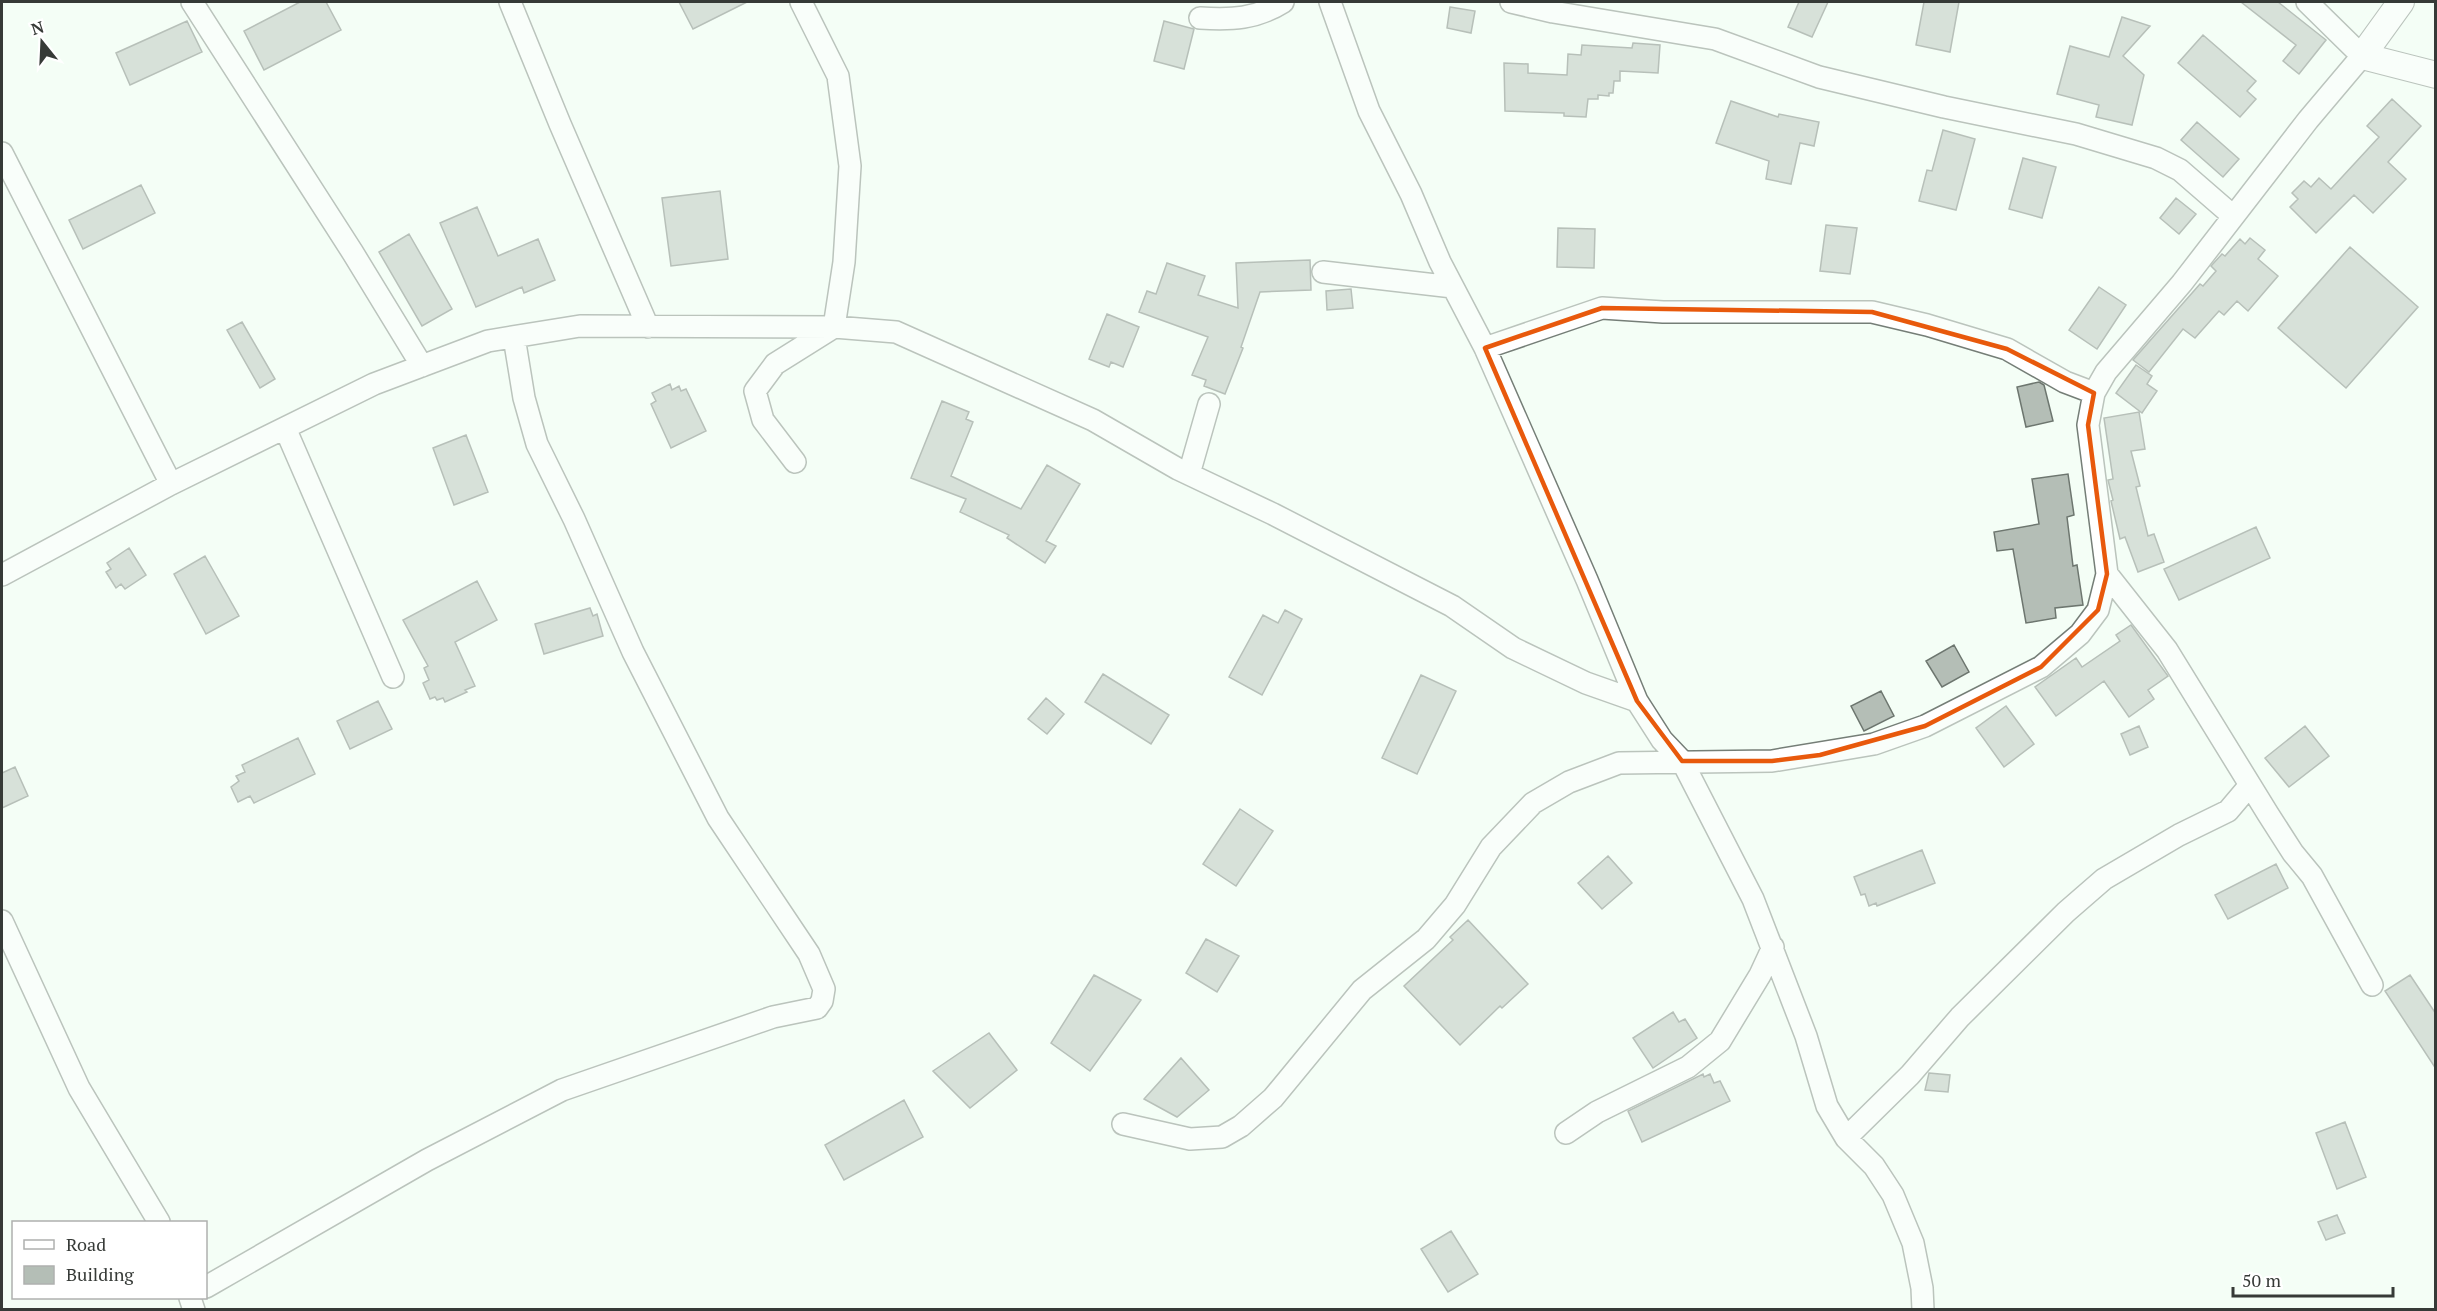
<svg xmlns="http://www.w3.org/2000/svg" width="2437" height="1311" font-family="'PT Serif',serif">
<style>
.building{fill:#b4beb6;stroke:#6d766f;stroke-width:1.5}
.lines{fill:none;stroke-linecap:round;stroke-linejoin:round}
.minor-casing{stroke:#757e77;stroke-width:24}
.tertiary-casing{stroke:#757e77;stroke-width:28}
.minor{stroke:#fff;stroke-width:21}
.tertiary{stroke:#fff;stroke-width:26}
.marked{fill:none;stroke:#e8590c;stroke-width:4.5;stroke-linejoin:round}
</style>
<rect width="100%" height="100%" fill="#f4fef6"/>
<path class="building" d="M300 2H326L341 30 264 70 244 31Z
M679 2H747L693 29Z
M1799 2H1828L1812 37 1788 27Z
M1924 2H1959L1950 52 1916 45Z
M2241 2H2278L2326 40 2299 74 2283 61 2296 45Z
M1450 7 1475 11 1471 33 1447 28Z
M2122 17 2150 26 2123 56 2144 75 2132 125 2096 117 2099 105 2057 94 2070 46 2109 57Z
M187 21 202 52 130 85 116 53Z
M1164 21 1194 29 1184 69 1154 61Z
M2203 35 2256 81 2247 91 2256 99 2240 117 2178 63Z
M1633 43 1660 45 1658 73 1620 71V81H1614L1613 93H1609V96L1598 95V99H1588L1586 117 1564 116V113L1505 111 1504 63 1528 64V73L1567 75 1568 54 1581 55 1582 45 1632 48Z
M2392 99 2421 126 2388 162 2406 179 2373 213 2354 195 2316 233 2290 207 2298 199 2292 193 2304 181 2311 187 2319 178 2331 189 2379 137 2367 126Z
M1731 101 1778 117 1779 114 1819 122 1814 146 1800 143 1791 184 1766 179 1769 161 1716 143Z
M2197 122 2239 159 2223 177 2181 140Z
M1943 130 1975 139 1956 210 1919 201 1927 170 1932 171Z
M2023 158 2056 167 2042 218 2009 209Z
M141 185 155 213 83 249 69 220Z
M720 191 728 259 671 266 662 198Z
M2176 198 2196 214 2179 234 2160 218Z
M477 207 498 256 538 239 555 280 524 293 522 287 476 307 440 223Z
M1826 225 1857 228 1850 274 1820 271Z
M1558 228 1595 229 1594 268 1557 267Z
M409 234 452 309 422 326 379 252Z
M2250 238 2265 250 2258 259 2278 276 2248 311 2237 301 2224 315 2219 311 2195 338 2183 329 2149 372 2133 360 2200 284 2203 286 2216 271 2211 266 2222 254 2225 256 2240 239 2245 244Z
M2350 247 2418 307 2346 388 2278 328Z
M1310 260 1311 290 1260 292 1241 347 1243 348 1225 394 1204 386 1206 380 1192 375 1208 337 1139 312 1147 291 1156 294 1167 263 1205 276 1198 295 1238 308 1236 263Z
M2099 287 2126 305 2097 349 2069 330Z
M1351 289 1353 308 1327 310 1326 291Z
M1107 314 1139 327 1123 367 1111 362 1109 367 1089 359Z
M242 322 275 379 260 388 227 330Z
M2136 365 2152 376 2147 384 2157 391 2142 413 2116 393Z
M2039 382 2044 385 2053 421 2026 427 2017 387Z
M670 384 672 390 679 386 681 391 686 389 706 431 671 448 651 404 656 401 652 393Z
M942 401 969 412 966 419 973 422 951 476 1021 509 1047 465 1080 484 1046 541 1056 546 1045 563 1007 538 1009 535 960 512 966 499 911 478Z
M2139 412 2145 449 2131 451 2140 486 2136 487 2148 536 2154 534 2164 562 2138 572 2125 537 2120 539 2111 501 2113 500 2108 480 2113 479 2104 418Z
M466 435 488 492 454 505 433 448Z
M2068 474 2074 515 2067 517 2073 566 2077 565 2083 605 2055 608 2056 618 2026 623 2013 549 1997 551 1994 532 2039 524 2032 479Z
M2256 527 2270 558 2179 600 2164 569Z
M129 548 146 575 125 589 121 584 116 588 106 572 111 569 107 563Z
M205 556 239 616 206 634 174 574Z
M477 581 497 620 455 642 475 686 465 690 467 692 445 702 443 698 437 700 435 697 430 699 423 683 429 680 424 668 428 666 403 620Z
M590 608 593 616 597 614 603 636 544 654 535 624Z
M1285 610 1302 619 1262 695 1229 677 1263 615 1278 623Z
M2131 625 2168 676 2148 690 2154 699 2129 717 2104 681 2056 716 2035 687 2076 658 2082 667 2120 641 2116 635Z
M1954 645 1969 672 1942 687 1926 661Z
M1103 674 1169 715 1151 744 1085 702Z
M1421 675 1456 691 1417 774 1382 758Z
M1881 691 1894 716 1864 731 1851 706Z
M1046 698 1064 714 1047 734 1028 719Z
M378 701 392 729 350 749 337 721Z
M2006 706 2034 744 2004 767 1976 728Z
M2139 726 2148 747 2130 755 2121 734Z
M2305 726 2329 756 2289 787 2265 758Z
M298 738 315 774 254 803 250 796 238 802 231 787 239 781 236 776 245 772 242 765Z
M15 767 28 796 2 808V773Z
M1240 809 1273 831 1236 886 1203 864Z
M1922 850 1935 883 1877 906 1876 903 1869 906 1865 894 1861 895 1854 877Z
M1608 856 1632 883 1602 909 1578 883Z
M2276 864 2288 888 2228 919 2215 895Z
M1468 920 1528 984 1502 1008 1500 1006 1460 1045 1404 986 1453 940 1450 937Z
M1206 939 1239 956 1217 992 1186 973Z
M1094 975 1141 1000 1090 1071 1051 1043Z
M2410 975 2436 1014V1069L2385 991Z
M1673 1012 1679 1022 1685 1019 1697 1038 1653 1068 1633 1038Z
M989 1033 1017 1070 970 1108 933 1071Z
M1181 1058 1209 1090 1177 1117 1144 1099Z
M1929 1073 1950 1075 1948 1092 1925 1090Z
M1703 1074 1704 1077 1710 1074 1714 1083 1720 1081 1730 1101 1642 1142 1628 1111Z
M904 1100 923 1137 844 1180 825 1145Z
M2345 1122 2366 1177 2337 1189 2316 1133Z
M2337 1215 2345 1233 2326 1240 2318 1222Z
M1451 1231 1478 1274 1448 1292 1421 1249Z"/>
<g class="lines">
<defs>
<path id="minor" d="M192 2 353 253 422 366
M510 2 560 124 648 327
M1330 2 1369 111 1411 194 1440 262 1485 348 1587 580 1637 701 1662 740 1682 761 1753 899 1806 1036 1827 1106 1846 1138 1874 1166 1893 1195 1913 1243 1922 1288 1923 1310
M1511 2 1553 12 1715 39 1819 77 1944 107 2076 134 2156 158 2180 170 2233 216
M1200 18C1232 20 1256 19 1283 2
M2 153 171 484
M1323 272 1453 287
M1485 348 1602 308 1663 312H1872L1927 325 2007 349 2065 382 2094 393
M285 428 393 677
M795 462 763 420 755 391 775 364 834 327 844 262 850 166 838 76 801 2
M1189 474 1209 404
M2107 574 2167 650 2268 814 2293 853 2312 876 2372 985
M2 575 171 484 374 384 488 341 580 326 834 327 896 332 1093 420 1178 469 1273 514 1452 606 1513 648 1586 683 1637 701
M2 921 79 1088 159 1222
M1123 1124 1190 1139 1222 1137 1241 1126 1273 1098 1362 990 1426 939 1455 905 1491 847 1533 803 1569 782 1619 763 1772 761 1874 744 1925 726 2041 667 2080 634 2098 610 2107 574 2088 425 2094 393 2106 372 2182 283 2308 120 2362 56 2307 2
M1566 1133 1597 1112 1688 1067 1720 1041 1760 975 1773 947
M1846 1138 1910 1075 1960 1017 2066 912 2104 879 2179 835 2228 811 2250 785
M206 1287 427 1160 562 1090 773 1017 817 1008 822 1001 824 989 809 954 718 818 633 652 574 519 537 444 524 398 514 337
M190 1298 194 1310"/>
<path id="tertiary" d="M2401 2 2362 56 2436 75"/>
</defs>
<use href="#minor" class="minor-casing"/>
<use href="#tertiary" class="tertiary-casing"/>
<use href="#minor" class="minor"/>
<use href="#tertiary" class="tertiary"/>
</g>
<path d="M0 0H2437V1311H0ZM1602 308 1872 312 2007 349 2094 393 2088 425 2107 574 2098 610 2041 667 1925 726 1820 755 1772 761H1682L1637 701 1485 348Z" fill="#f4fef6" fill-opacity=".55" fill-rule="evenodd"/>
<path class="marked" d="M1602 308 1872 312 2007 349 2094 393 2088 425 2107 574 2098 610 2041 667 1925 726 1820 755 1772 761H1682L1637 701 1485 348Z"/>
<rect width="2437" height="1311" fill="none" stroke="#363a37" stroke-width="6"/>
<rect x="12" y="1221" width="195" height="78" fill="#ffffff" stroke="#afb0af" stroke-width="1.5"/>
<rect x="24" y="1240" width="30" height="9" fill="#ffffff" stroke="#afb0af" stroke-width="1.5"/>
<text x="66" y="1251" font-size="18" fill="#363a37">Road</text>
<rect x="24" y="1266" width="30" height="18" fill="#b4beb6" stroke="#afb0af" stroke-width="1.5"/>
<text x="66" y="1281" font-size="18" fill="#363a37">Building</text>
<g transform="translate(42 42) rotate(342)" stroke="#ffffff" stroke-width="4.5" paint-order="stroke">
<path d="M0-4.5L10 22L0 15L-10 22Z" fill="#363a37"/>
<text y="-9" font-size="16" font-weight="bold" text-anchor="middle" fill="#363a37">N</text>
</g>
<path d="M2233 1287v9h160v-9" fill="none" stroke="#363a37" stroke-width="3"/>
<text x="2242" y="1287" font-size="18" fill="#363a37" stroke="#ffffff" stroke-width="4.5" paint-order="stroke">50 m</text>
</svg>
